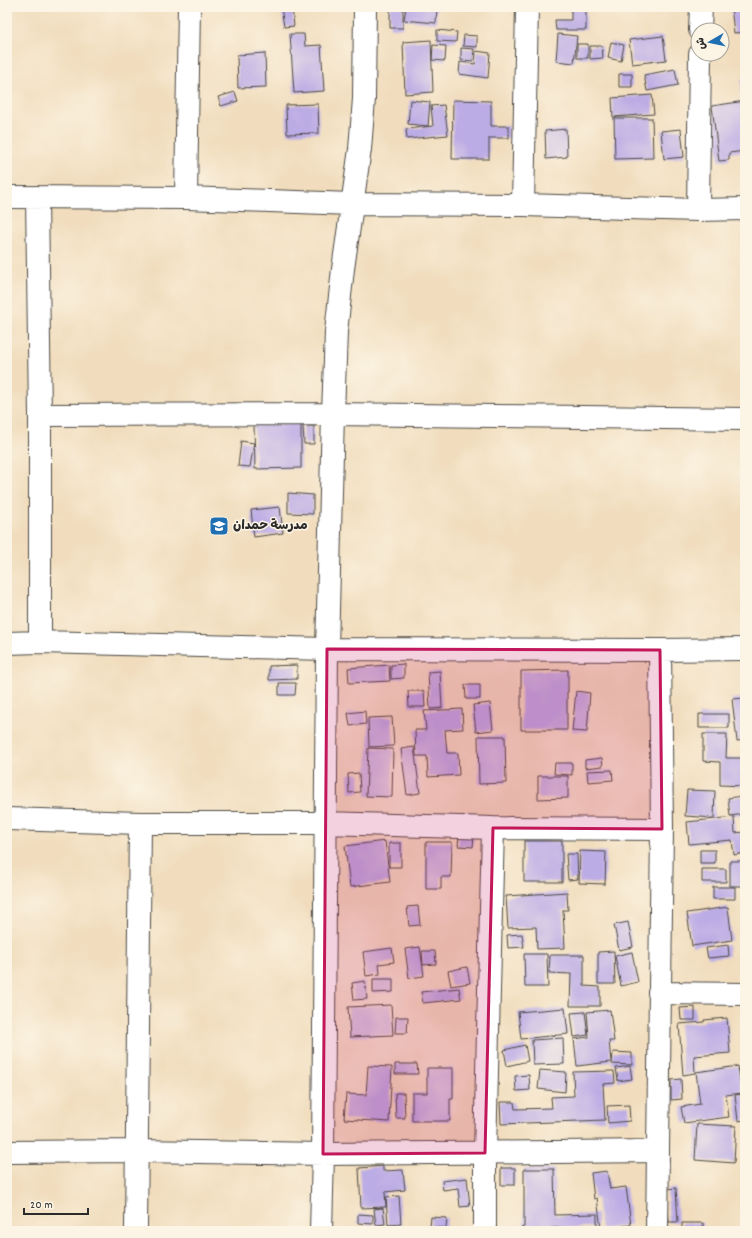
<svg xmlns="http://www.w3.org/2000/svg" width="752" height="1238" font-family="Dekko,'Playpen Sans Arabic',sans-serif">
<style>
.building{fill:#bcace5}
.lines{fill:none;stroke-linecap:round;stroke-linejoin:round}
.minor-casing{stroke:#494641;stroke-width:24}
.minor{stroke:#fff;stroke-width:22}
.marked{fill:#c2185b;fill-opacity:0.2;stroke:#c2185b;stroke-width:3;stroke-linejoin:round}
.labels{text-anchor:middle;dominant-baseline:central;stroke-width:3;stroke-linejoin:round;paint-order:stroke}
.poi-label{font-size:13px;font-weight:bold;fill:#2b2b2b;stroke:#fcf5e5;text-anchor:start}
</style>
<rect width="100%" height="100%" fill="#fcf5e5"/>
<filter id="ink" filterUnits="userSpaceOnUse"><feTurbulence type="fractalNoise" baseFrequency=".025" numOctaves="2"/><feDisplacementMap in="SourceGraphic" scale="8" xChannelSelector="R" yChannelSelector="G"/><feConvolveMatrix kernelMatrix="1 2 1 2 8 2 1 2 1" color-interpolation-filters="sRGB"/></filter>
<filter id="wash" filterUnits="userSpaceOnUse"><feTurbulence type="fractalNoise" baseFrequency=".012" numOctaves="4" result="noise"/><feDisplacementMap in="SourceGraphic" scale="16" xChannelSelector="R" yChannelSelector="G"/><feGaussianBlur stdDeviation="0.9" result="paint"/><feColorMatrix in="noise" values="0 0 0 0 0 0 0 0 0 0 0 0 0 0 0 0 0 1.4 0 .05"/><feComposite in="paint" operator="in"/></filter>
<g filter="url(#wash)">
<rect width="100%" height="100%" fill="#f1ddbd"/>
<g id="blocks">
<path class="building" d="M281 7H292L294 26 284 27Z
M390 7H403V28H390Z
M406 7H437L436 23 404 20Z
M571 7H586V30H556L555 20H571Z
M731 7H745V32L734 33Z
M437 30 457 32 456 42 437 41Z
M290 34H304L305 46 321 45 324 91 294 93Z
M558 34 577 36 574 63 556 61Z
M464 35 477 36V47L463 46Z
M663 36 666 60 632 64 629 40Z
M431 40 433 92 405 94 403 42Z
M611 42 624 45 621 61 608 58Z
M577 44H588V58H577Z
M433 45 446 46 445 61 432 60Z
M590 46H602L603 58 590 59Z
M461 48 474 49 473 61 461 60Z
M476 51 490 53 488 78 459 74 460 62 475 64Z
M265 53 266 87 238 88 237 55Z
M675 69 678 85 647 91 644 75Z
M619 74H632V87H619Z
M741 79H745V95H741Z
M235 92 238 101 221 106 218 97Z
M652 95 654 114 613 117 612 98Z
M410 100 430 102 428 126 408 124Z
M453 100 491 101V126H509V138H489V159H452Z
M745 101V151L729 153V160L719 161 712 106Z
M318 104 319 133 287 134 286 105Z
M444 105 448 135 407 139 406 129 433 126 431 106Z
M614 118H652L653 158 615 159Z
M566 129 567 157 546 159 545 131Z
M681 129 684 157 664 159 661 131Z
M301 423V468L255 469 254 424Z
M303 426H314V444H304Z
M241 441 254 443 250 467 238 466Z
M288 493 313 495V514L288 513Z
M280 507 283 533 254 537 251 510Z
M404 664V678L391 679V665Z
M297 665V679L269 680V666Z
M389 665 390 681 349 683 348 668Z
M568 670V692H567V730H521V671Z
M440 671 442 708 430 709 428 672Z
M279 683H296L295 695H279Z
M465 685H480V699H466Z
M408 691H424L425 707H409Z
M576 691 590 693 587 732 572 731Z
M745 698V740L737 741 732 699Z
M490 703 493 730 476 732 473 705Z
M462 709 463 729 445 730 447 753H458L459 775 428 777 427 756H416L415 730H426L424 711Z
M365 711 366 724 350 726 348 713Z
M699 714H729V728H699Z
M392 717 394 746 369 747 368 718Z
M703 734H727L726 758H745V786L720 785V762L703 761Z
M478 736H505L506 783 479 784Z
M414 747 420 793 407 795 401 749Z
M368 748 393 749 392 797 366 796Z
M602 758 603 766 585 768V760Z
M555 763H572V775L554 774Z
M612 770 613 780 588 782 587 771Z
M359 773 360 792 349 793 348 774Z
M538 776H568V798L538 799Z
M687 790 715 791 714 818 685 816Z
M743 796 745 814 730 816 728 798Z
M734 817 735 833 745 832V853L734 855 732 840 689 844 687 822Z
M459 835H474L473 847 458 846Z
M385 841 390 882 350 887 345 846Z
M524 841H562V882H524Z
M426 842H452L451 877H441V889H426Z
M389 843H401V867H389Z
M700 850H715V863H700Z
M580 851 606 852 605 884 579 883Z
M566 854H577L578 879 568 880Z
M730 861H743V886H730Z
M702 869H726V882H702Z
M713 887H735V899H713Z
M567 892 568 910H563L565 948 537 949 536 927 508 928 506 896Z
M418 906 420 925 409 926 407 907Z
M728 907 732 940 692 946 687 913Z
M628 922 633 947 619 950 614 925Z
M522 934 524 947 508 948 507 935Z
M728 945 729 956 708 958 706 948Z
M420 947 424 976 409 978 405 949Z
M392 948 394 962 379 964 380 974 366 976 363 952Z
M422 951H435L436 964 423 965Z
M614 951 615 984H598V952Z
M632 952 638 982 621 986 615 956Z
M524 954H547L548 987H525Z
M550 955H584V986L600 987V1006H570L571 974 549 973Z
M467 967 470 983 451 986 448 971Z
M373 979H393V992L373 993Z
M365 981 367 999 354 1000 352 983Z
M459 988 461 999 423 1003 421 992Z
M391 1005 393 1035 350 1037 348 1007Z
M695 1007V1020H681L680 1008Z
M565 1008 568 1034 521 1039 518 1012Z
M610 1010 614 1041H609L611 1062 577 1066 574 1039 589 1037 587 1012Z
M585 1012 588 1035 574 1037 571 1013Z
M396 1017H408L407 1033H395Z
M727 1018 730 1053 694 1056 695 1073 683 1075 679 1024 704 1022V1020Z
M563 1038 564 1064 533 1065 532 1040Z
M525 1045 528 1061 507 1066 504 1050Z
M613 1052 632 1053V1065L612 1064Z
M395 1064H417L418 1074H395Z
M368 1066 392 1067 389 1122 344 1119 346 1094 366 1095Z
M630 1066 632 1079 618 1081 616 1068Z
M738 1066 742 1093 726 1095 729 1117 684 1123 681 1107 700 1104 696 1072Z
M427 1068H453V1099H450V1121H412V1093H427Z
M540 1070 566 1072 565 1092 538 1089Z
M614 1071 615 1083 603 1084 605 1120 501 1124 500 1102H514L515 1109 552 1108 551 1097 574 1096 573 1072Z
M529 1075 530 1090 516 1091 515 1076Z
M681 1079 682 1099 671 1100V1080Z
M395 1093H404L405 1118H396Z
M745 1094V1120L738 1121 735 1095Z
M629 1105 630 1121 608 1123 607 1106Z
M697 1124 736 1126 734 1163 695 1160Z
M383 1166V1171L403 1170 405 1190 385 1192 386 1207 361 1208 359 1168Z
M501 1168H515V1185H501Z
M524 1169H554L555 1215 597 1214V1227L551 1228V1231H521V1228L524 1227Z
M607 1171 610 1189 626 1187 631 1225 601 1229 597 1198 594 1199 591 1173Z
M467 1178 470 1206 460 1207 458 1188 443 1190 442 1181Z
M676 1188 678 1222H669L667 1189Z
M399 1196 401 1224 388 1225 386 1197Z
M383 1208 385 1224 376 1225 374 1209Z
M358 1214 373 1215V1224L358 1223Z
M431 1217 447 1218 446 1228 430 1227Z
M682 1223H703V1231H682Z"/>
</g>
</g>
<g filter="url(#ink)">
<use href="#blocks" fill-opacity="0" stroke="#494641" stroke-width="1"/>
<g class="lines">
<defs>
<path id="minor" d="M700 30 701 7
M7 197 186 198 352 204 523 205 698 210 745 209
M37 197 40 415V642
M186 198 189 7
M523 205 527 7
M698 210 700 54
M40 415 333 414 745 419
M7 643 40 642 327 649 660 650 745 649
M7 819 140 823H326L493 828 662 829
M659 993 745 994
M7 1152 137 1151 323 1154 658 1151
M136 1231 140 823
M321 1231 323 1154 327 649 333 414 336 332 343 269 360 149 364 99 365 7
M485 1231V1153L493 828
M657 1231 662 829 660 650"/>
</defs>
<use href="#minor" class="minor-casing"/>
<use href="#minor" class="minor"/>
</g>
</g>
<path class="marked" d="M327 649 660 650 662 829 493 828 485 1153 323 1154Z"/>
<defs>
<symbol id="school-square" viewBox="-11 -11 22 22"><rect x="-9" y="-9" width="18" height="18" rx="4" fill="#1f6fb2" stroke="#fcf5e5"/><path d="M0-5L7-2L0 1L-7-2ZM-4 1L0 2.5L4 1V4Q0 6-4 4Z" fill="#fff"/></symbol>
</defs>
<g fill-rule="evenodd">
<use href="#school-square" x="208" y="515" width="22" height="22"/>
</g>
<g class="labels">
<g class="poi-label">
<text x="233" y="526">مدرسة حمدان</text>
</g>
</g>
<rect width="752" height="1238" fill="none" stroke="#fcf5e5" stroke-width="24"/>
<g transform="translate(710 42) rotate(261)"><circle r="19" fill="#fcf5e5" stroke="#a8a49b"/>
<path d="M0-3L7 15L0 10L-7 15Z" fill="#1f6fb2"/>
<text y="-6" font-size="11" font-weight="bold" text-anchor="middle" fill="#2b2b2b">ش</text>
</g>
<path d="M24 1208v6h64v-6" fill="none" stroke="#2b2b2b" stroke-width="2"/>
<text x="30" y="1208" font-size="12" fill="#2b2b2b" stroke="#fcf5e5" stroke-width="3" paint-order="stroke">20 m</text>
</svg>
